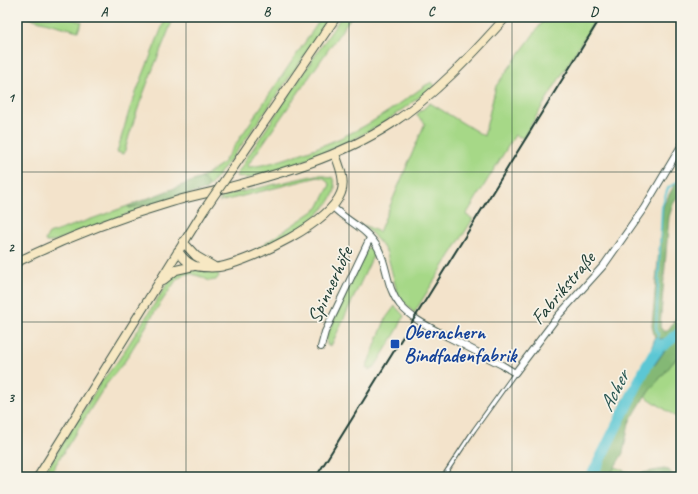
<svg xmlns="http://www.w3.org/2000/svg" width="698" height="494" font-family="Caveat,sans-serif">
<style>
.green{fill:#a6d887;stroke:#628a5e}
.forest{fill:#84b874;stroke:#527a54}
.water{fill:#5bc7d4;stroke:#3d8284}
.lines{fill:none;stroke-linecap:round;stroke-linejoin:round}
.stream{stroke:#5bc7d4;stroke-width:2}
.river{stroke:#5bc7d4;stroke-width:11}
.lane-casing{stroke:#3f564b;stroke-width:5}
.street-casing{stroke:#3f564b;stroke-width:8}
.secondary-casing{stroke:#3f564b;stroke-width:10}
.lane{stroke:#fff;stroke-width:3}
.street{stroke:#fff;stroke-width:6}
.secondary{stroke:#f7e8c3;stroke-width:8}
.rail{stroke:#1f3d34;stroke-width:2}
.secondary-bridge-casing{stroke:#3f564b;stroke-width:10;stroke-linecap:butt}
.secondary-bridge{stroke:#f7e8c3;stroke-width:8}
.grid{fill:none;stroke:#1f3d34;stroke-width:1;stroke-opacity:0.55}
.transit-dot{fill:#1a4fb4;stroke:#f7f3e8;stroke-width:1.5}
.labels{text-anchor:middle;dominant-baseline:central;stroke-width:3.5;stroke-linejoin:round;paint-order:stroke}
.street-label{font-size:20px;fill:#1f3d34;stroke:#f7f3e8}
.transit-label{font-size:20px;font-weight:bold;fill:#164399;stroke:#f7f3e8;text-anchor:start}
.water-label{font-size:21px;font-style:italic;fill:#2b5954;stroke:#f7f3e8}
.neatline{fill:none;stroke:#1f3d34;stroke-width:1.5}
.grid-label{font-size:13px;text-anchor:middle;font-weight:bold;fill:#1f3d34}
</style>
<rect width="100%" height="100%" fill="#f7f3e8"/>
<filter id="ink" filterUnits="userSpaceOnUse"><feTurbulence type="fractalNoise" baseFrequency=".025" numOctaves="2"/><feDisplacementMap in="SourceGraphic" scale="8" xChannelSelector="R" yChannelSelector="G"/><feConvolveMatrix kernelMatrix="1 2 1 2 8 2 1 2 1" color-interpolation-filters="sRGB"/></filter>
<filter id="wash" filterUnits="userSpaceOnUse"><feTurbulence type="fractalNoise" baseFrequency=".012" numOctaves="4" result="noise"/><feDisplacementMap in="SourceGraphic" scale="16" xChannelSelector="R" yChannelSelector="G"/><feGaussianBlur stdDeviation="0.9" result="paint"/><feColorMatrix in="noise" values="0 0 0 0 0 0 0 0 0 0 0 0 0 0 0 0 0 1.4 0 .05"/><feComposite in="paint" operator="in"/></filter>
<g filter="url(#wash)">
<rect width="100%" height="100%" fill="#f3e3cb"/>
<path class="green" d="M26 17H66L82 22 78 31Z
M166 17H174C156 62 136 107 124 154L117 152 130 108Z
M322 17H332L238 150 209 187 204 179 201 178 222 164 227 157Z
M341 17H351L248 165 249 167C268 165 285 159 302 153 319 147 335 141 351 133 378 120 402 102 426 85L432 82 435 86 382 124 352 140 314 157 272 172 247 178 236 176 244 163V162Z
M546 17H597L523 138 515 135 466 215 473 219 414 313 403 301 397 292 387 253 381 244 364 225 379 232 425 123 416 115 430 103 484 136 496 86Z
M316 175H323L329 178 332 177C334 181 335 184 335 189 333 204 306 225 293 233 280 241 265 247 251 253L318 208 330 185 324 178 318 177 219 202 223 196Z
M147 204H154L52 242H46L45 240 49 234 128 206 130 208Z
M370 247 375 248 379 260 373 256 331 346 327 345 326 337 367 249Z
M190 269 216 272 218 273 219 276 216 280 209 281 202 277 192 274H186L177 279 156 310 125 361 105 386 48 477H42L101 382 118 361 169 281 179 272Z
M395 306 404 316 398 329 374 368 370 370 366 368 386 318Z
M681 353V420L645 396Z
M615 467 639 477H609Z"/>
<path class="forest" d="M201 178C206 180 207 183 209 187L206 190 154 204H147L129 208 128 206Z
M681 178V193L673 204 669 217 660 327 664 332 668 330 681 312V328C672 336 667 341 655 338L652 326 663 206 675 184Z
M681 338V353L645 396 629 423 623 453 609 477H585L589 472 612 430 623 401 647 360 655 365 667 347Z
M664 469 669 470 674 477H641L642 473Z"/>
<path class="water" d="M681 328V338L667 347 654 365 647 360 655 338C667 341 672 336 681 328Z"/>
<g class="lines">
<path class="stream" d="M658 340V334L656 328 662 206 668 188 681 179"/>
<path class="river" d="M591 477 646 367 658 347 664 345 681 332"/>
</g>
</g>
<g filter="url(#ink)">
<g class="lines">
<defs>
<path id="lane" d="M443 477 474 430 515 373"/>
<path id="street" d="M333 207C346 221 368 229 378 248 388 266 386 288 400 305 413 320 430 327 448 337 466 346 484 356 502 365L515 373 558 316 604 265 644 208 681 146
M321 347 325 332 337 307 370 238"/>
<path id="secondary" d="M231 171 336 17
M183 242 196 256 213 266
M178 251C182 257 186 262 193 265 199 268 218 268 224 266 255 258 329 224 341 193 346 181 339 165 335 154
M17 262C68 237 117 218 172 202 188 197 205 194 222 189 280 174 340 157 391 124 435 95 471 56 506 17
M162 281 176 270 194 266
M38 477 204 210"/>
</defs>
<use href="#lane" class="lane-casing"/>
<use href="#street" class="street-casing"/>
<use href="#secondary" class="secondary-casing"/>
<use href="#lane" class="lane"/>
<use href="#street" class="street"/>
<use href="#secondary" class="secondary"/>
<path class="rail" d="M316 477 601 17"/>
<defs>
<path id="secondary-bridge" d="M204 210 231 171"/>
</defs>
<use href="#secondary-bridge" class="secondary-bridge-casing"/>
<use href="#secondary-bridge" class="secondary-bridge"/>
</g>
</g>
<path class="grid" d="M186 17V477M349 17V477M512 17V477M17 172H681M17 322H681"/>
<rect class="transit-dot" x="390" y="339" width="10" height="10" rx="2"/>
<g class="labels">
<g class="street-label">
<text transform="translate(330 285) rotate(-65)">Spinnerhöfe</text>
<text transform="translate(563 288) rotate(-50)">Fabrikstraße</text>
</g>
<g class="transit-label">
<text x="404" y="332">Oberachern<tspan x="404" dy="23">Bindfadenfabrik</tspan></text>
</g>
<g class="water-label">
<text transform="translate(614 391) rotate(-63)">Acher</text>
</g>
</g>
<rect width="698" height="494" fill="none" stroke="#f7f3e8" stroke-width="44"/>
<rect x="22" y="22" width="654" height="450" class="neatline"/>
<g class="grid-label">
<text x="104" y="16">A</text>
<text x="267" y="16">B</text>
<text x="431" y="16">C</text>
<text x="594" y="16">D</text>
<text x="11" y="102">1</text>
<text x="11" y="252">2</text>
<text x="11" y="402">3</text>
</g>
</svg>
